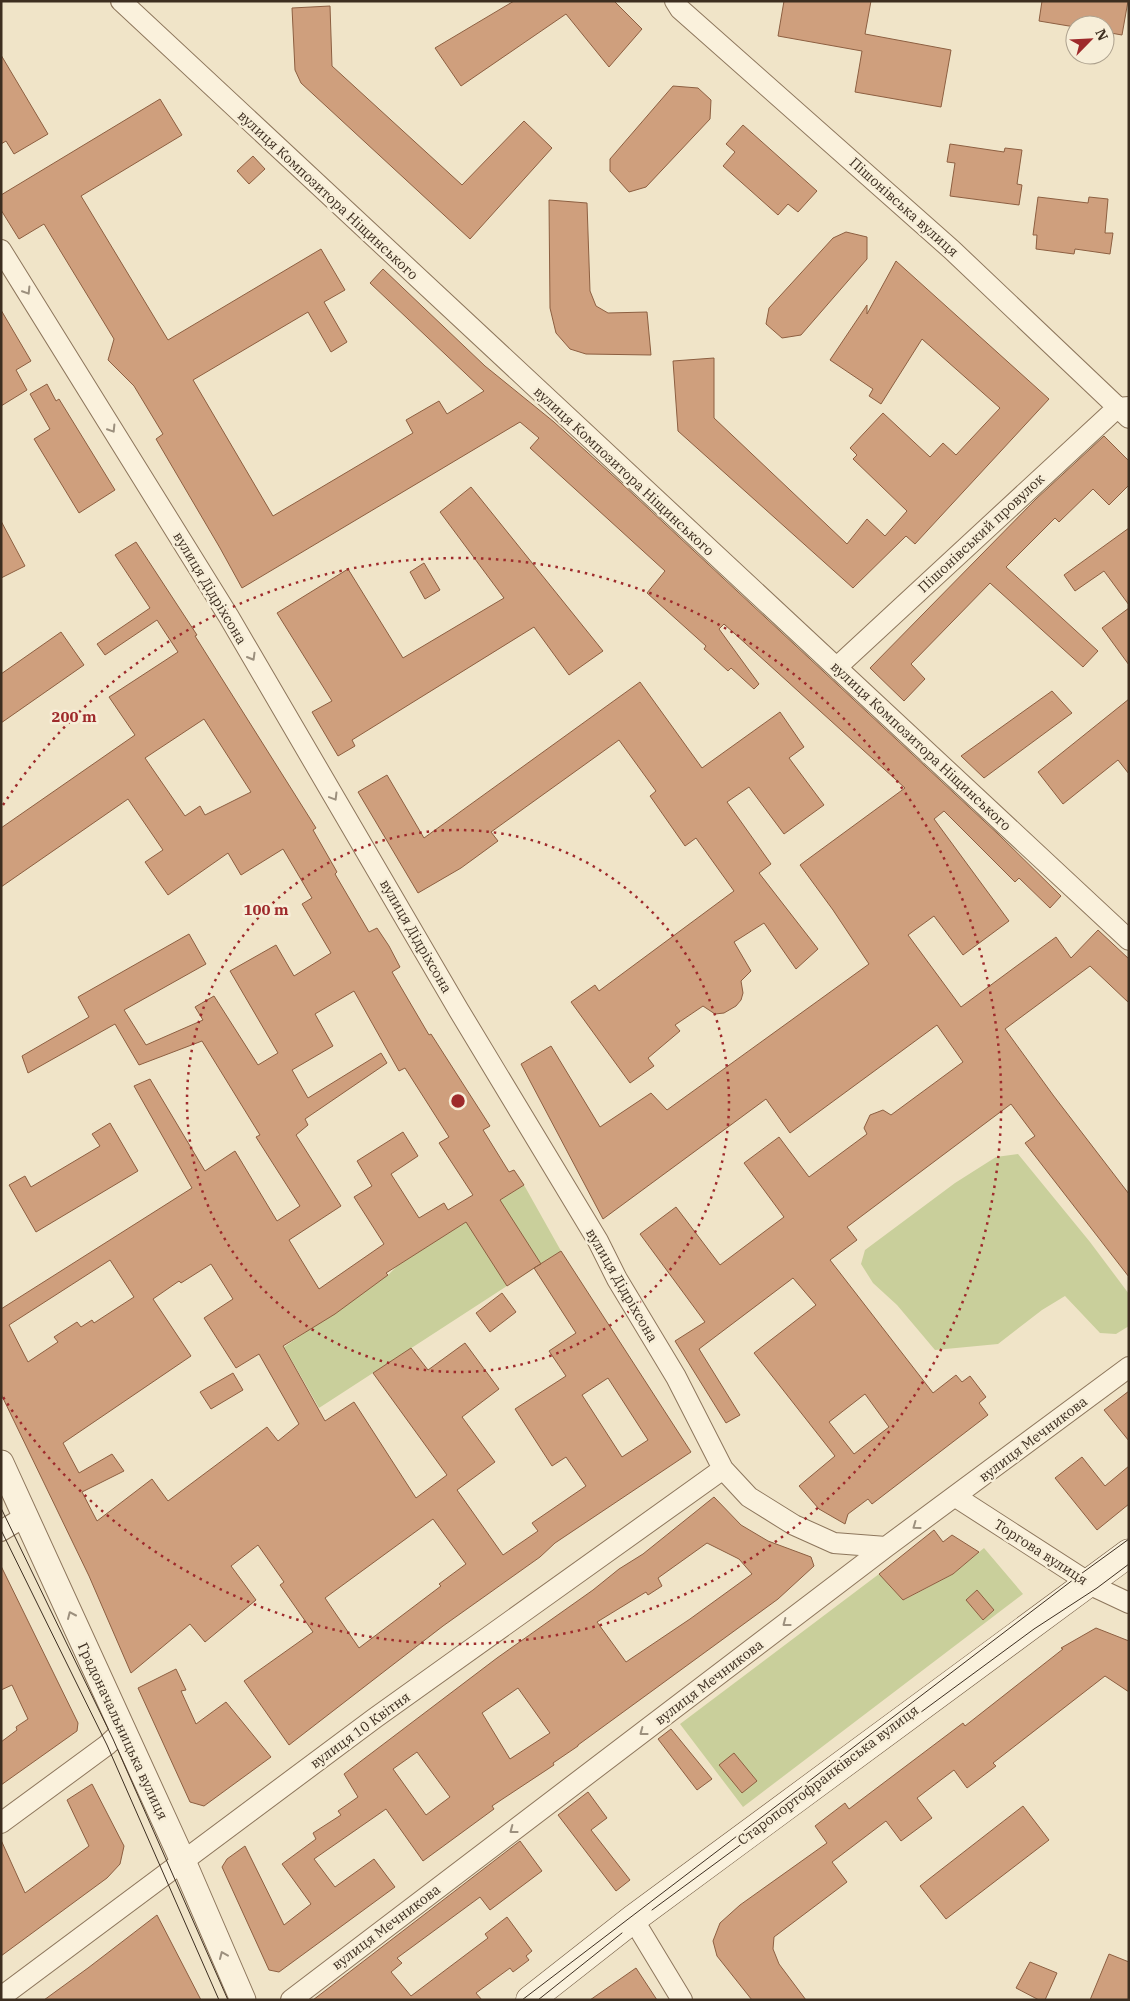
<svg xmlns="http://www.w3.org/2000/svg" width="1130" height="2001" font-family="'IBM Plex Serif',serif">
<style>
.green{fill:#c9cf9b}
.building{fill:#cf9f7d;stroke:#8d5f41;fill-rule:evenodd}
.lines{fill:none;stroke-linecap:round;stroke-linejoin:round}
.minor-casing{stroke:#8d765c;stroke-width:22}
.tertiary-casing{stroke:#8d765c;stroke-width:27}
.secondary-casing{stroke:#6f573f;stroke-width:29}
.minor{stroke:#faf1dc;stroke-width:20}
.tertiary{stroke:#faf1dc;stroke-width:25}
.secondary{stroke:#faf1dc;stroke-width:28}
.tram{stroke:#3d2e20;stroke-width:1}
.oneway{stroke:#9c907e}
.ring{fill:none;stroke:#9e2a2b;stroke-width:2.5;stroke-dasharray:2.5 5}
.labels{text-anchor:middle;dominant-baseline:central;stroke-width:5;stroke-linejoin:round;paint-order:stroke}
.street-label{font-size:14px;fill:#3d2e20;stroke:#f7eed8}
.centre{fill:#9e2a2b;stroke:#f7eed8;stroke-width:2.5}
.ring-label{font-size:15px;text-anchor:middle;font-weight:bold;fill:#9e2a2b;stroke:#f7eed8;stroke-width:5;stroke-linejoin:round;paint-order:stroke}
</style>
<rect width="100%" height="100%" fill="#f0e4c8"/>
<path class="green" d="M1018 1154 1090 1242 1129 1294V1326L1116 1334 1100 1333 1065 1296 1042 1310 998 1344 935 1350 897 1305 873 1283 861 1264 865 1250 955 1183 996 1157Z
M524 1185 561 1251 319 1408 284 1347 388 1275 398 1265Z
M984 1548 1023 1594 743 1807 680 1724 879 1574 904 1600 953 1574Z"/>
<path class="building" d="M514 1H614L642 29 609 67 566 14 461 86 435 48Z
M784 1H871L865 34 951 50 941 107 855 92 862 51 778 36Z
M1042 1H1128L1122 35 1105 32V25H1075V27L1039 21Z
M330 6 332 66 462 185 524 121 552 148 470 239 301 83 295 70 292 8Z
M1 55 48 134 14 154 6 141 1 144Z
M673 86 698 88 711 100 710 119 646 187 629 192 610 171V159Z
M160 99 182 135 81 196 168 340 321 249 345 290 324 302 347 342 331 352 308 312 193 380 273 516 413 433 406 420 439 401 447 414 484 391 370 283 383 269 485 366 554 422 621 483 998 834 1061 896 1050 908 1019 878 1015 882 944 811 934 819 1009 921 963 955 934 916 908 935 961 1007 1056 937 1071 958 1098 930 1129 959V1003L1090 966 1005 1029 1053 1095 1129 1194V1277L1025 1143 1035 1136 1011 1104 847 1227 857 1240 830 1260 933 1393 956 1375 962 1382 970 1376 986 1397 979 1403 988 1415 872 1504 868 1499 848 1514 845 1524 819 1509 799 1486 835 1456 754 1353 816 1305 793 1278 699 1349 740 1415 726 1423 675 1341 705 1322 640 1234 676 1207 720 1265 784 1217 744 1163 779 1137 809 1177 867 1134 864 1128 870 1115 883 1110 891 1115 963 1062 937 1025 790 1133 766 1099 603 1219 521 1064 551 1046 600 1127 651 1093 667 1110 869 964 833 910 800 865 905 788 724 624 719 629 759 684 754 689 731 668 728 671 704 649 706 646 647 593 665 571 530 448 539 438 520 422 242 588 220 548 156 439 163 434 134 386 108 360 114 339 44 224 19 239 1 210V195ZM865 1394 889 1427 854 1454 829 1422Z
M743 125 817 191 798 212 788 204 778 215 723 166 735 152 726 144Z
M950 144 1004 152 1005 148 1022 150 1017 184 1022 185 1019 205 950 196 955 163 947 162Z
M253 156 265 169 249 184 237 171Z
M1038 197 1088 203 1089 197 1108 199 1105 233H1113L1110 254 1075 249 1074 254 1036 249 1037 235H1033Z
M549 200 587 203 590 291 596 306 608 313 647 312 651 355 586 354 570 349 556 333 550 308Z
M846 232 867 237V259L801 335 782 338 766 324 769 308 833 238Z
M896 261 1049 399 915 544 906 536 853 588 678 431 673 361 714 358V418L847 544 867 519 885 536 907 511 853 459 857 455 850 448 883 413 930 457 943 443 956 455 1000 408 922 339 881 404 869 396 873 389 830 360 867 305V314Z
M1 310 31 361 16 370 27 390 1 406Z
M47 384 56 401 59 399 115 490 79 513 34 439 50 429 30 394Z
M1104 436 1129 461V485L1109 505 1093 489 1059 522 1055 518 1006 567 1098 651 1083 667 990 583 911 664 925 679 904 701 870 668 1036 499Z
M471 487 603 651 569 675 534 627 352 740 355 746 338 756 312 712 332 701 277 613 348 569 403 658 504 598 440 512Z
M1 521 25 566 1 578Z
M1129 528V605L1104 571 1075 591 1064 575Z
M136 542 197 635 195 636 316 828 313 830 337 872 335 874 369 932 377 928 389 946 400 967 392 972 429 1035 431 1034 490 1126 483 1130 509 1172 514 1170 524 1185 500 1200 541 1264 534 1268 561 1251 691 1452 555 1543 540 1557 443 1626 289 1745 244 1681 313 1632 280 1585 284 1582 258 1545 231 1566 256 1600 205 1642 190 1624 131 1673 89 1576 1 1394V1309L192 1188 134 1086 150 1079 205 1171 235 1151 277 1221 300 1206 256 1137 260 1135 202 1041 139 1065 115 1024 28 1073 22 1056 89 1017 78 997 189 934 206 964 124 1010 146 1045 203 1020 195 1007 214 996 258 1065 278 1053 230 971 276 945 294 976 331 953 302 904 312 898 283 849 241 875 228 853 168 895 145 862 163 850 128 799 1 887V828L135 735 109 697 178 652 157 620 105 655 97 644 150 608 115 555ZM204 719 251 792 205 815 200 806 185 816 145 758ZM354 991 399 1071 405 1068 449 1137 439 1143 473 1195 448 1210 444 1203 419 1218 391 1174 418 1156 403 1132 357 1161 372 1186 354 1197 384 1244 319 1289 289 1240 341 1206 296 1135 308 1125 305 1119 387 1063 381 1053 308 1098 292 1070 333 1046 315 1014ZM466 1222 507 1286 534 1268 576 1333 549 1351 566 1376 515 1409 552 1466 566 1457 586 1486 532 1523 538 1531 503 1555 457 1490 495 1462 462 1417 499 1389 465 1343 428 1370 411 1348 373 1373 447 1475 416 1498 354 1402 325 1421 283 1346 335 1314 388 1275 386 1273ZM110 1260 134 1297 94 1323 92 1320 81 1327 77 1322 54 1337 58 1342 28 1362 9 1325ZM211 1264 233 1299 204 1318 236 1368 259 1354 299 1424 278 1441 267 1427 168 1501 152 1479 97 1521 82 1492 124 1471 112 1454 79 1473 63 1443 191 1356 153 1299 179 1281 181 1283ZM608 1378 648 1440 622 1457 582 1395ZM433 1519 466 1564 439 1584 441 1586 359 1648 325 1598Z
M424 563 440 590 425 599 410 572Z
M1129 608V665L1102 628Z
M61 632 84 665 1 723V674Z
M640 682 702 768 780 712 804 747 789 758 824 805 784 834 749 787 727 802 771 864 759 873 818 949 796 969 764 923 734 942 751 971 741 981 743 993 741 1000 736 1006 724 1013 715 1014 703 1006 675 1025 680 1031 648 1058 654 1066 630 1083 571 1002 595 985 599 991 734 891 696 838 685 846 650 796 656 791 619 740 491 832 498 841 461 868 418 893 358 792 387 775 424 838Z
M1052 691 1072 713 984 778 961 756Z
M1129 699V774L1118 760 1063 804 1038 772Z
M110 1123 138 1171 36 1232 9 1185 25 1176 31 1187 100 1146 92 1134Z
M502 1293 516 1312 490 1332 476 1313Z
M233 1373 243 1390 211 1409 200 1392Z
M1129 1391V1441L1104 1410Z
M1082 1457 1105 1486 1129 1466V1504L1097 1530 1055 1478Z
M714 1497 741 1525 768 1541 811 1557 814 1566 778 1599 578 1745V1746L553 1763 554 1765 492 1806 494 1809 423 1861 386 1809 314 1859 335 1887 374 1859 395 1887 279 1972 269 1970 222 1867 227 1859 245 1846 284 1925 311 1904 282 1864 316 1839 313 1833 341 1815 338 1811 358 1797 344 1774 497 1658 593 1590 619 1569 643 1554ZM707 1543 739 1559 752 1574 690 1619 626 1662 597 1622 646 1592 648 1595 662 1586 658 1578ZM518 1688 550 1733 510 1759 482 1713ZM417 1752 450 1797 426 1815 393 1769Z
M934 1530 943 1542 952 1535 979 1552 953 1574 903 1600 879 1574Z
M1 1566 78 1723 77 1731 1 1785V1742L17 1730 16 1727 28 1719 12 1685 1 1690Z
M977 1590 994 1610 983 1620 966 1600Z
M1096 1628 1129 1641V1692L1105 1676 993 1763 996 1766 967 1788 954 1770 917 1798 932 1818 901 1841 886 1821 832 1862 847 1882 774 1937 773 1949 779 1964 806 2000H752L717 1956 713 1941 720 1923 740 1905 827 1843 815 1826 845 1803 849 1809 963 1723 965 1726 1063 1649 1061 1648Z
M176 1669 186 1690 181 1691 196 1724 226 1702 271 1757 204 1806 190 1802 138 1688Z
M671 1729 712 1779 697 1790 658 1739Z
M734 1753 757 1781 742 1793 719 1765Z
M92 1784 124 1846 120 1864 107 1878 1 1956V1840L25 1893 89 1846 67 1800Z
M588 1792 607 1818 591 1830 630 1880 616 1891 558 1815Z
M1023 1806 1049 1840 946 1919 920 1886Z
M520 1841 542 1871 490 1910 480 1897 397 1958 402 1963 391 1972 411 1996 488 1938 485 1934 507 1917 532 1951 526 1956 529 1960 513 1972 510 1968 476 1993 482 2000H313Z
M157 1915 201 2000H44L88 1968Z
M1109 1954 1129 1962V2000H1090Z
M1030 1962 1057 1973 1045 2000H1039L1016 1988Z
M636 1968 657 2000H590Z"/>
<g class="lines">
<defs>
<path id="minor" d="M121 1 1129 940
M675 1 680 9 952 250 1129 418
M1 250 229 617 458 1009 598 1241 617 1279 676 1377 723 1469 749 1497 794 1525 834 1543 886 1547
M837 667 1117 408 1129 407
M956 1497 1097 1588 1129 1603
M1 1531 26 1516
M1 1823 107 1745 123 1730
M633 1919 682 2000
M1 1997 375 1718 723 1469
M291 2000 886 1547 1129 1367"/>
<path id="tertiary" d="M1 1463 183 1861 243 2000"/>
<path id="secondary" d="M530 2000 633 1919 1129 1553"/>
</defs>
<use href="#minor" class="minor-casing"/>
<use href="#tertiary" class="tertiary-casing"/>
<use href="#secondary" class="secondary-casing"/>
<use href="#minor" class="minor"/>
<use href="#tertiary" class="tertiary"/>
<use href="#secondary" class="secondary"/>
<path class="tram" d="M1 1508 113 1739 228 2000
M1 1530 107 1745 219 2000
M652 1910 1034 1629 1097 1588 1129 1564
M522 2000 1078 1576 1129 1539
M538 2000 622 1933"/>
</g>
<defs><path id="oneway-chevron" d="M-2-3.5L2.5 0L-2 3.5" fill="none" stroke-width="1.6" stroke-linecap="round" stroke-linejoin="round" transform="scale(1.25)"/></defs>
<g class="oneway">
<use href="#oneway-chevron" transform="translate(27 291) rotate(58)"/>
<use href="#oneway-chevron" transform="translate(112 429) rotate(58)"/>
<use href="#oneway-chevron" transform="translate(252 657) rotate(60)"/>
<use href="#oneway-chevron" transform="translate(334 797) rotate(59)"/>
<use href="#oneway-chevron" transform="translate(916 1526) rotate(144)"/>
<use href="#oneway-chevron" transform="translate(71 1615) rotate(-114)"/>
<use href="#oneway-chevron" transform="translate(786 1623) rotate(143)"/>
<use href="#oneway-chevron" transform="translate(643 1732) rotate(143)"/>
<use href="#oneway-chevron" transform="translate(513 1830) rotate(143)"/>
<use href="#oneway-chevron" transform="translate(223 1955) rotate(-113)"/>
</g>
<g class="ring">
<circle cx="458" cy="1101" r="271"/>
<path d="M3 805A543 543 0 1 1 3 1397"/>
</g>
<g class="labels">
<g class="street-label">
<text transform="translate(328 195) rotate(43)">вулиця Композитора Ніщинського</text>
<text transform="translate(904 207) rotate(42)">Пішонівська вулиця</text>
<text transform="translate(624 471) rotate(43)">вулиця Композитора Ніщинського</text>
<text transform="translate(981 533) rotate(-43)">Пішонівський провулок</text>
<text transform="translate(210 588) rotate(59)">вулиця Дідріхсона</text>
<text transform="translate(921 746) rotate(43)">вулиця Композитора Ніщинського</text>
<text transform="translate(416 936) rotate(60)">вулиця Дідріхсона</text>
<text transform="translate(622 1285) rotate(60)">вулиця Дідріхсона</text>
<text transform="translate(1033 1439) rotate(-37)">вулиця Мечникова</text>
<text transform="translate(1041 1552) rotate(33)">Торгова вулиця</text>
<text transform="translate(709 1682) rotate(-37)">вулиця Мечникова</text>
<text transform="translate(360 1730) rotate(-36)">вулиця 10 Квітня</text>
<text transform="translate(123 1731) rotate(65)">Градоначальницька вулиця</text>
<text transform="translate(828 1775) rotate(-37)">Старопортофранківська вулиця</text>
<text transform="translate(386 1927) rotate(-37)">вулиця Мечникова</text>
</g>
</g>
<circle cx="458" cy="1101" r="8" class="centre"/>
<g class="ring-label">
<text x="74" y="722">200 m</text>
<text x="266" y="915">100 m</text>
</g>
<rect width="1130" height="2001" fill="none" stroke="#3d2e20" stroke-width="5"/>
<g transform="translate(1090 40) rotate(66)"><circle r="24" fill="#f7eed8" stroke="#ada18e"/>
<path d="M0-4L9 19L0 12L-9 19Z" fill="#9e2a2b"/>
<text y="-8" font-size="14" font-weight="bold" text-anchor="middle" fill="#3d2e20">N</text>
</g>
</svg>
